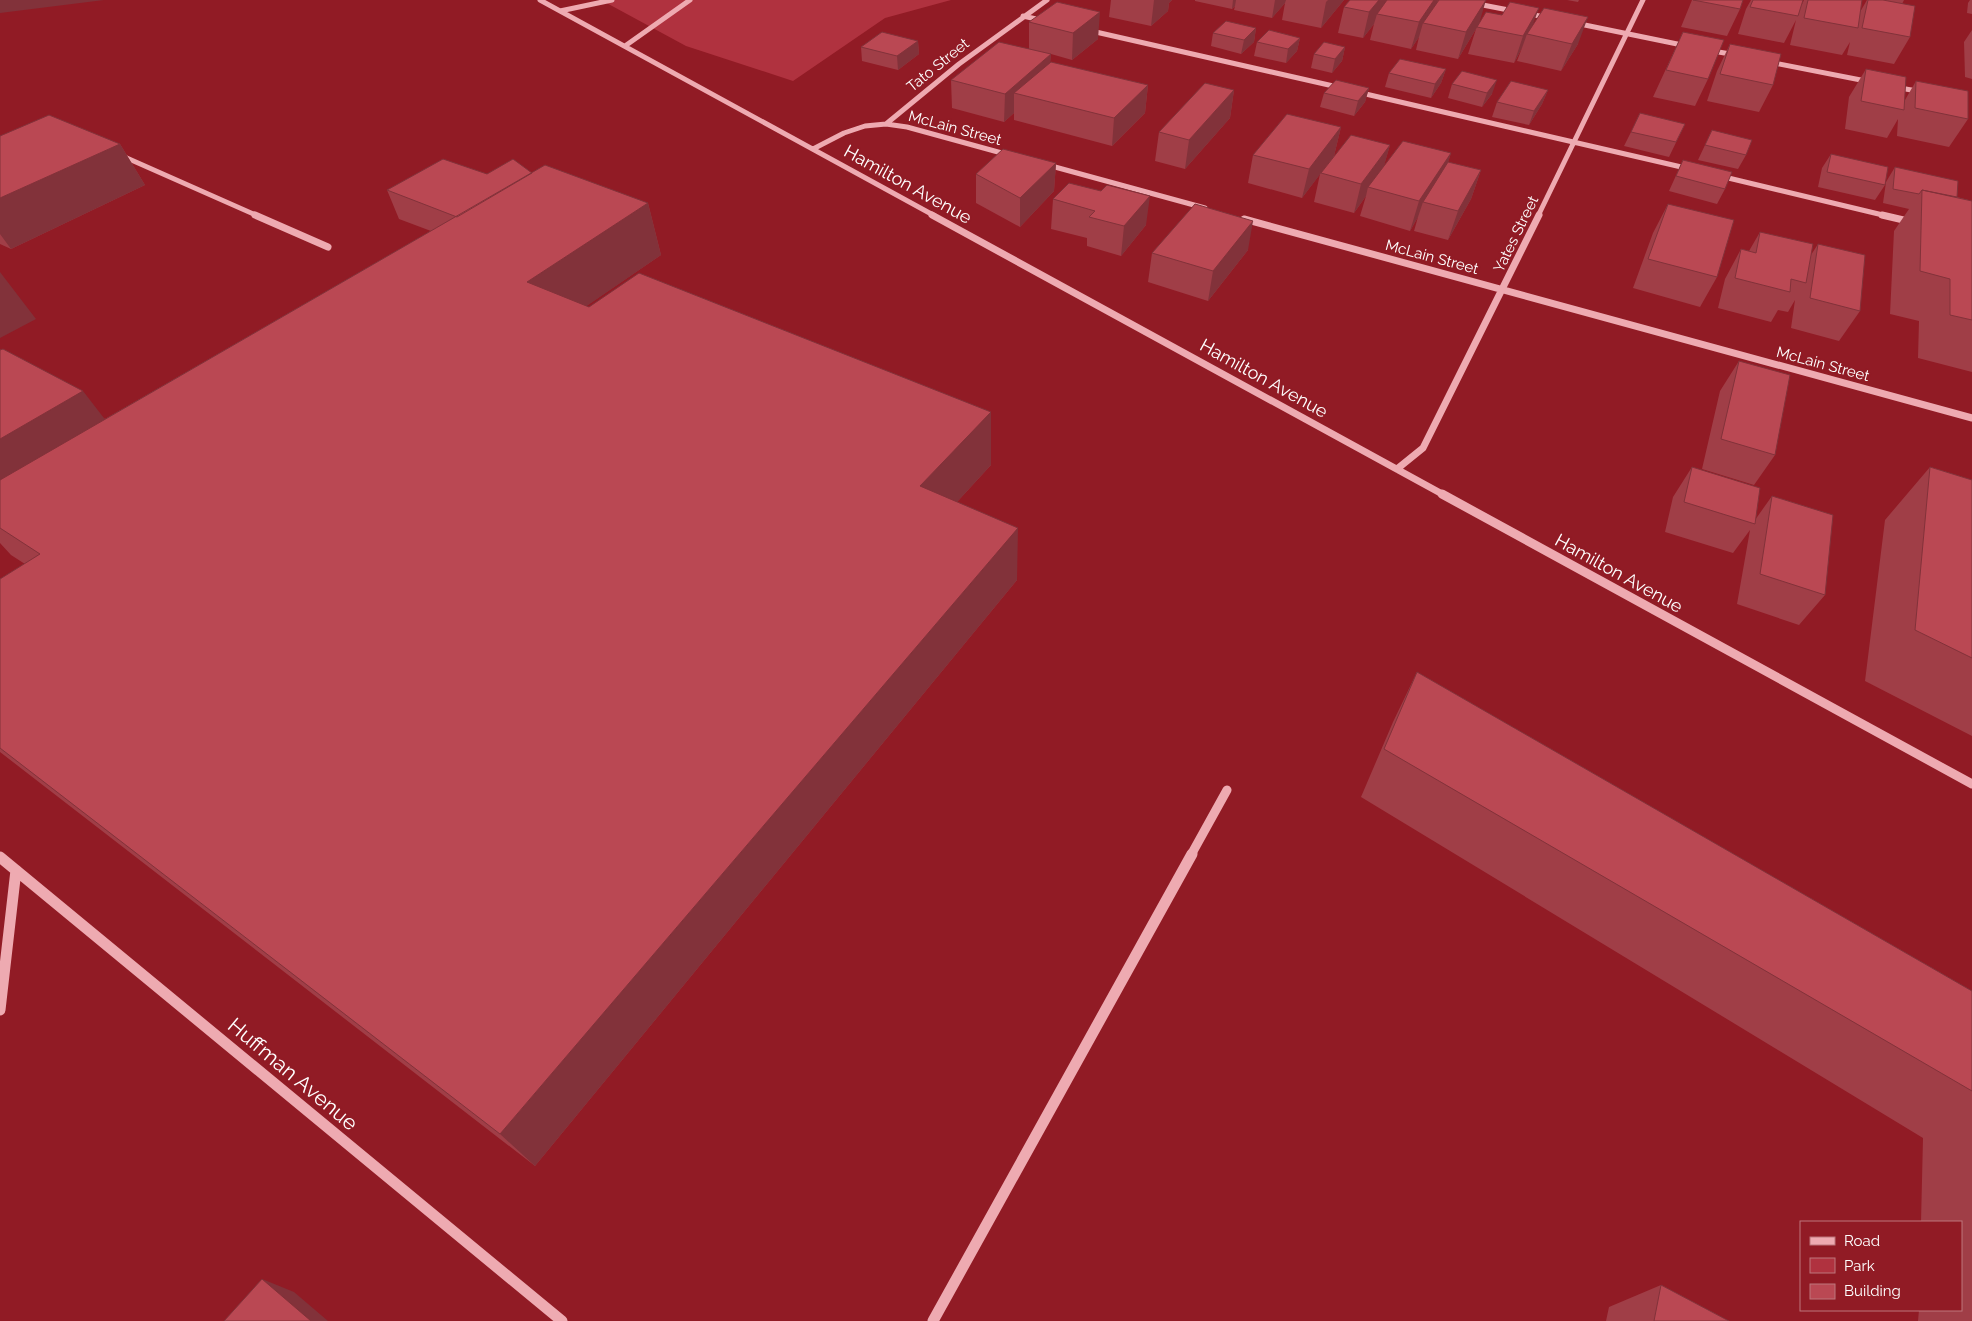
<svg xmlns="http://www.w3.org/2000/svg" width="1972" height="1321" font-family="Raleway,sans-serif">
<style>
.green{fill:#b0323f}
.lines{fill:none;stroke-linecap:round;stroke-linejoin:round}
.minor-far3{stroke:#eeaab1;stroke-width:5}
.minor-far2{stroke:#eeaab1;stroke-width:7}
.minor-far1{stroke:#eeaab1;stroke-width:9}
.minor{stroke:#eeaab1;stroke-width:11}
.wall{fill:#a03e47}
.shaded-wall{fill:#82323a}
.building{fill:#ba4853;stroke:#82323a}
.labels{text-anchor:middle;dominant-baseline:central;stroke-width:4;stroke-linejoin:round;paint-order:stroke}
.far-street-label{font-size:15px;fill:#fff;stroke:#911b25}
.street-label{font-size:18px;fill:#fff;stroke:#911b25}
.near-street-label{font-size:21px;fill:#fff;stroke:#911b25}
</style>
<rect width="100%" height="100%" fill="#911b25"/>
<path class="green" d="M601 0H951L885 18 793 81 686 46Z"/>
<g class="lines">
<path class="minor-far3" d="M540 0 935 216
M1457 0 1550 18
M560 11 612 0
M1023 16 1045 21
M1575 23 1687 46
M1087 30 1342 88
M625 46 690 0
M1707 50 1736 55
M1769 62 1871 82
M1894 87 1923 92
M1357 92 1690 169
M886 124 907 127 1009 155
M813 149 844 133 865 126 886 124 959 64 1047 0
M120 155 258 216
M1044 164 1205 208
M1720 176 1887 216
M1538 216 1643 0"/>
<path class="minor-far2" d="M255 215 328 247
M932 215 1444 495
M1882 215 1912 222
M1244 219 1972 418
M1397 469 1423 448 1539 215"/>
<path class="minor-far1" d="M1442 494 1972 784
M1191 855 1227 790"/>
<path class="minor" d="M0 857 562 1321
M0 1010 16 870
M933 1321 1192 854"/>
</g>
<path class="wall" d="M1111 0H1172L1169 3 1168 11 1151 26 1109 17Z
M1195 0H1344L1321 28 1282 20 1285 3 1272 18 1234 10 1235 6 1232 9 1195 1Z
M1350 0H1438V2L1479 23 1533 26 1578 44 1561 71 1517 61 1522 48 1514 63 1468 54 1476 29 1458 59 1416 50 1419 37 1411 49 1370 40 1374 24 1363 38 1338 33 1344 7Z
M1567 0H1579L1578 2Z
M1692 0H1743L1740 9 1727 36 1681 27Z
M1751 0H1803L1801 6 1804 0H1862L1860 12 1867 0H1904L1902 4 1910 37 1894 64 1847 55 1850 42 1842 55 1790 45 1796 20 1784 43 1738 34 1746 9Z
M1970 0H1972V14L1967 13 1968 3Z
M1029 22 1098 39 1072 60 1051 54 1050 62 1148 85 1145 113 1112 146 1014 120V113L1004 122 952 108 951 80 1029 49Z
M1256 28 1254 42 1241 54 1211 46 1213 33Z
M1972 30V79L1965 77 1964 42Z
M1683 32 1708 79 1695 106 1653 97Z
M1300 38 1297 51 1286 63 1254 56 1257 42Z
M918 41 919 54 898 70 862 61 861 47Z
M1730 44 1773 85 1759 112 1707 101 1717 71Z
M1345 47 1342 61 1332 73 1311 68 1314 54Z
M1446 69 1441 83 1431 98 1385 87 1389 73Z
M1866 69 1905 100 1916 81 1968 119 1949 147 1897 136 1898 119 1887 138 1845 129 1849 97Z
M1452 84 1492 94 1482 107 1448 98Z
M1369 88 1365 102 1354 116 1320 107 1324 93Z
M1234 90 1230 118 1185 169 1155 161 1159 132Z
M1548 90 1542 104 1529 125 1492 117 1497 102Z
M1685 124 1669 157 1624 146 1631 132Z
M1341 127 1334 156 1390 145 1384 165 1451 153 1448 162 1481 170 1471 199 1448 240 1414 231 1418 217 1410 231 1360 216 1366 196 1354 213 1314 202 1320 174 1302 198 1248 183 1253 155Z
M1712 130 1746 155 1738 169 1698 160Z
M0 136 120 144 145 185 11 249 0 244Z
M1831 154 1885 185 1875 200 1818 187 1822 168Z
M1683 160 1725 189 1717 204 1669 191Z
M1056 163 1054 191 1020 227 976 203V174Z
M1895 167 1957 197 1972 201V372L1918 358 1919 321 1890 314 1894 231 1909 209 1883 203 1886 182Z
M532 173 648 203 661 255 586 306 991 465 957 502 1017 580 535 1166 0 752V579L25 564 11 555 0 543V350L105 419 431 231 399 219 387 190 487 174Z
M1053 199 1146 225 1121 256 1087 246V238L1051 229Z
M1668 204 1717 277 1700 307 1633 288 1653 233Z
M1760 232 1811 255 1818 244 1860 311 1839 341 1791 328 1795 300 1788 312 1778 310 1771 322 1718 308 1725 279 1741 249 1749 251Z
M1248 250 1208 301 1148 282 1152 253Z
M1739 361 1775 455 1754 485 1702 469 1720 391Z
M1692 467 1755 520 1772 496 1825 595 1799 625 1737 604 1750 530 1733 553 1665 532 1673 497Z
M1930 467 1972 480V736L1865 681 1885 520Z
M1417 672 1972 991V1321H1918L1919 1310H1961V1222H1921L1923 1138 1361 797 1393 722Z
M1661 1285 1729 1321H1606L1609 1307Z"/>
<path class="shaded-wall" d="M0 0H104L0 13Z
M1154 0H1172L1169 3 1168 11 1151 26Z
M1233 0H1236L1235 6 1232 9Z
M1275 0H1286L1285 3 1272 18Z
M1328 0H1344L1321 28 1326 2Z
M1379 0H1390L1377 14 1374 24 1363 38 1369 12Z
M1434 0H1438L1434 15 1423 23 1419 37 1411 49 1419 22Z
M1486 0 1479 24 1458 59 1466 32Z
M1539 8 1529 35 1527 34 1522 48 1514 63 1523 36Z
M1100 12 1098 39 1072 60 1073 33Z
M1588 17 1578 44 1561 71 1572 44Z
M1256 28 1254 42 1241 54 1244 40Z
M1300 38 1297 51 1286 63 1288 49Z
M918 41 919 54 898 70 897 56Z
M1345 47 1342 61 1332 73 1335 59Z
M1051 54 1049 81 1014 93V113L1004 122 1005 94Z
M1446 69 1441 83 1431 98 1435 84Z
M1497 80 1492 94 1482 107 1487 93Z
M1148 85 1145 113 1112 146 1114 118Z
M1369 88 1365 102 1354 116 1358 101Z
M1234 90 1230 118 1185 169 1189 140Z
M1548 90 1542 104 1529 125 1534 111Z
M1341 127 1334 156 1302 198 1309 169Z
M120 144 145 185 11 249 0 234V198Z
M1390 145 1382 173 1368 187 1366 196 1354 213 1361 184Z
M1451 153 1442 182 1423 202 1418 217 1410 231 1419 201Z
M1056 163 1054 191 1020 227V198Z
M1481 170 1471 199 1448 240 1458 211Z
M1150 196 1146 225 1121 256 1124 226Z
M648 203 661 255 546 334 527 282Z
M1253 221 1248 250 1208 301 1213 271Z
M0 272 36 319 0 338Z
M83 391 124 444 0 520V439Z
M991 412V465L923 539 920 486Z
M1018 528 1017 580 535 1166 500 1134Z
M262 1279 294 1292 328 1321H311Z"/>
<path class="building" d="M1350 0H1379L1369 12 1344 7Z
M1387 0H1434L1419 22 1377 14Z
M1439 0H1486L1466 32 1423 23Z
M1693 0H1743L1740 9Z
M1753 0H1803L1798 16 1750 7Z
M1808 0H1862L1858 28 1804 18Z
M1868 0H1883L1915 6 1910 37 1862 28Z
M1057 2 1100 12 1073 33 1029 22Z
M1510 2 1539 8 1523 36 1477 27 1486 12 1502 15Z
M1544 8 1588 17 1572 44 1527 34Z
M1226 21 1256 28 1244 40 1213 33Z
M1269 30 1300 38 1288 49 1257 42Z
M882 32 918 41 897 56 861 47Z
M1683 32 1724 40 1708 79 1666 70Z
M999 42 1051 54 1005 94 951 80Z
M1324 42 1345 47 1335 59 1314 54Z
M1730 44 1781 54 1773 85 1720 74Z
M1400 59 1446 69 1435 84 1389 73Z
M1051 62 1148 85 1114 118 1014 93Z
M1866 69 1906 77 1904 110 1861 101Z
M1462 71 1497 80 1487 93 1452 84Z
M1336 80 1369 88 1358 101 1324 93Z
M1511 81 1548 90 1534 111 1497 102Z
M1916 81 1968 91V119L1915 108Z
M1205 83 1234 90 1189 140 1159 132Z
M1640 113 1685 124 1676 142 1631 132Z
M1287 114 1341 127 1309 169 1253 155Z
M49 115 120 144 0 198V136Z
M1712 130 1752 140 1746 155 1705 145Z
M1351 135 1390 145 1361 184 1321 173Z
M1403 141 1451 153 1419 201 1368 187Z
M1003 149 1056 163 1020 198 976 174Z
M1831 154 1888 167 1885 185 1827 172Z
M443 159 487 174 513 159 532 173 457 217 387 190Z
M1683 160 1732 172 1725 189 1676 176Z
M1448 162 1481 170 1458 211 1423 202Z
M545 165 648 203 527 282 589 307 639 273 991 412 920 486 1018 528 500 1134 0 748V579L40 554 0 528V480Z
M1895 167 1958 181 1957 197 1922 190 1919 194 1893 189Z
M1069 183 1101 191 1107 185 1150 196 1124 226 1089 217 1095 211 1053 199Z
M1922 190 1972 201V320L1950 315V279L1920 271Z
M1195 204 1253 221 1213 271 1152 253Z
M1668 204 1734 220 1717 277 1648 259Z
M1760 232 1813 244 1806 283 1791 279 1790 292 1735 278 1741 249 1756 253Z
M1818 244 1865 255 1860 311 1810 298Z
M3 349 83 391 0 439V350Z
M1739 361 1790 375 1775 455 1721 439Z
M1692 467 1760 488 1755 524 1684 502Z
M1930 467 1972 480V658L1915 630Z
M1772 496 1833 515 1825 595 1760 574Z
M1417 672 1972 991V1091L1384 749Z
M262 1279 311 1321H224Z
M1661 1285 1729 1321H1654Z"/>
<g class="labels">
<g class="far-street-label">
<text transform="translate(938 65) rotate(-39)">Tato Street</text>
<text transform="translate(955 128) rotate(15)">McLain Street</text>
<text transform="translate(1516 234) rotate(-64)">Yates Street</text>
<text transform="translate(1432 257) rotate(15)">McLain Street</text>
<text transform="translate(1823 364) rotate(15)">McLain Street</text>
</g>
<g class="street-label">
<text transform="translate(908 184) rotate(29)">Hamilton Avenue</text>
<text transform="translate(1264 378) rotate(29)">Hamilton Avenue</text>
<text transform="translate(1619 573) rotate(29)">Hamilton Avenue</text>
</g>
<g class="near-street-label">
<text transform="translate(293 1074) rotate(40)">Huffman Avenue</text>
</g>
</g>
<rect x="1800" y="1221" width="162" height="90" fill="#911b25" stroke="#bd767c"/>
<rect x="1810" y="1237" width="25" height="8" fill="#eeaab1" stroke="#bd767c"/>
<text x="1844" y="1246" font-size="15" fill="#ffffff">Road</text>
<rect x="1810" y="1258" width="25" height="15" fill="#b0323f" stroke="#bd767c"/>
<text x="1844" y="1271" font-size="15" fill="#ffffff">Park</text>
<rect x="1810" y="1284" width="25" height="15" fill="#ba4853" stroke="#bd767c"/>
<text x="1844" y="1296" font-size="15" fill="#ffffff">Building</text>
</svg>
